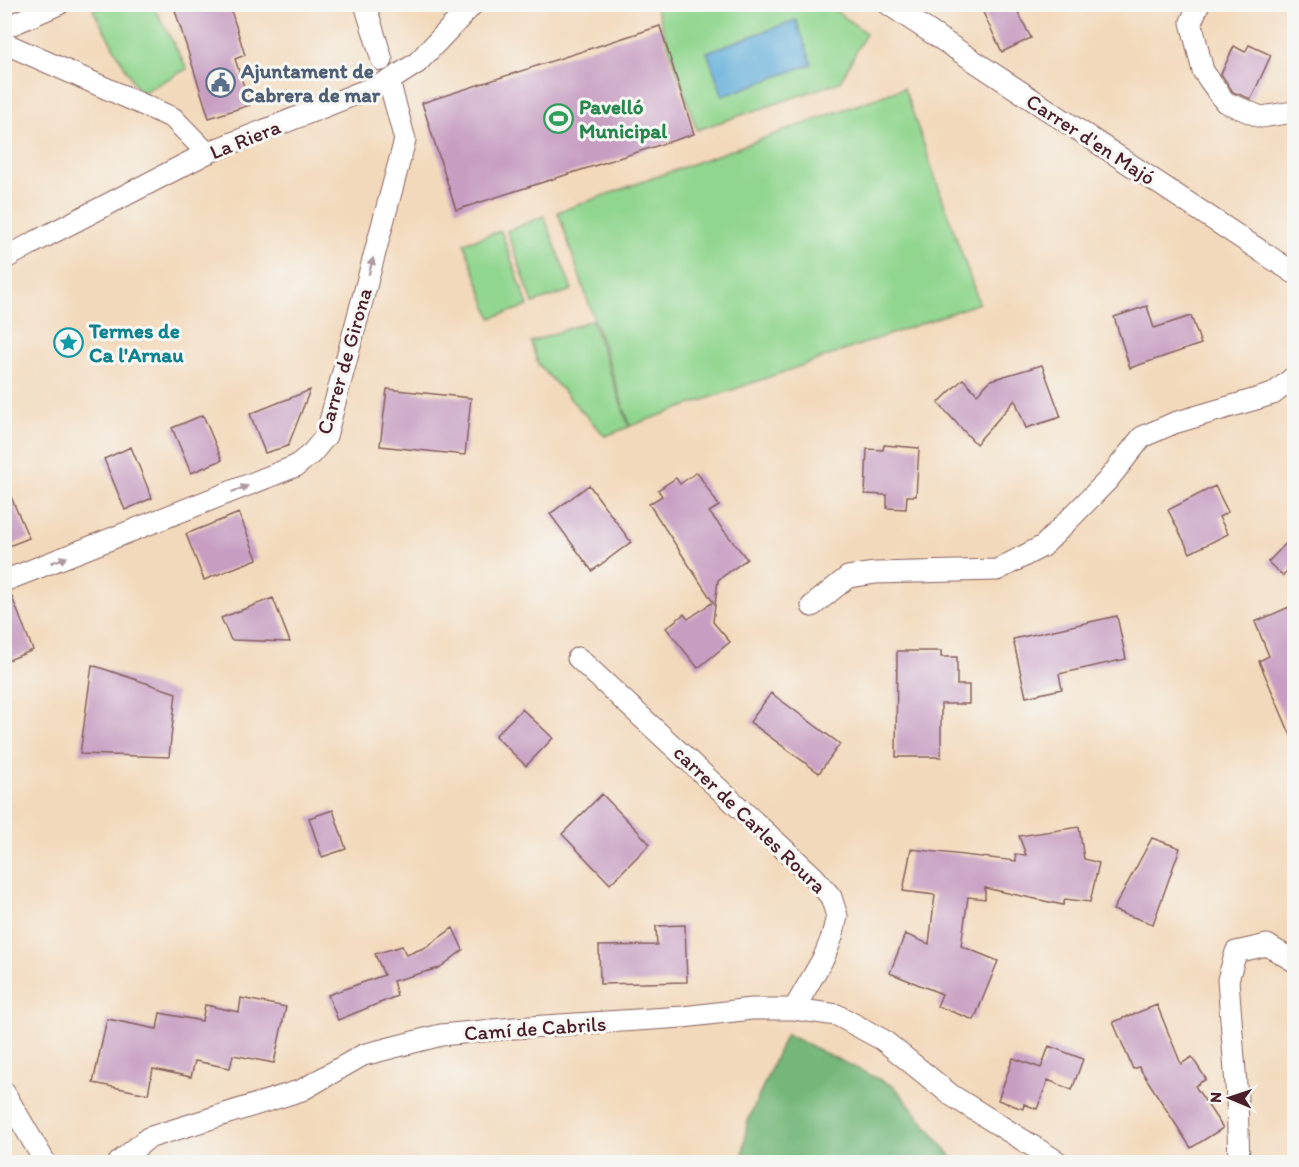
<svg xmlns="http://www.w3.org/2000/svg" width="1299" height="1167" font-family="Itim,sans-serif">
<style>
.green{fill:#91d68f;stroke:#6e7a5d;stroke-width:1.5}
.forest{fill:#74b77a;stroke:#5f6b52;stroke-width:1.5}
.water{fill:#60add9;stroke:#556682;stroke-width:1.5}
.building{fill:#c79ec2}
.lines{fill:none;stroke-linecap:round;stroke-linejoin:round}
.minor-casing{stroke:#85605d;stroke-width:23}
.minor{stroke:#fff;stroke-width:21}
.oneway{fill:#ae9aa0}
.labels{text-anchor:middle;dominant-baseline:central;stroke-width:6;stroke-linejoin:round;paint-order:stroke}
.service-label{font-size:21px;font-weight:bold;fill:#4e5e75;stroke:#f6f6f2;text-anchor:start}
.leisure-label{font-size:21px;font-weight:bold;fill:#27864d;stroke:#f6f6f2;text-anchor:start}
.street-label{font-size:21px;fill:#4a1f2b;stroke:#f6f6f2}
.culture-label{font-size:21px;font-weight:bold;fill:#0d838f;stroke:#f6f6f2;text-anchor:start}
</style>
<rect width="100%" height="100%" fill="#f6f6f2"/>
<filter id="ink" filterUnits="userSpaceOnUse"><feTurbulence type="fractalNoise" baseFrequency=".0167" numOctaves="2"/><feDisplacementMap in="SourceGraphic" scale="12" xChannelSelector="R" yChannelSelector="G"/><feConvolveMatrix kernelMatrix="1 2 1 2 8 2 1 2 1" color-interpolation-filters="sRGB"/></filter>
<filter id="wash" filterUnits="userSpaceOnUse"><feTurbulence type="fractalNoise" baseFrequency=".008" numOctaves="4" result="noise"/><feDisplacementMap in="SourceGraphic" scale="24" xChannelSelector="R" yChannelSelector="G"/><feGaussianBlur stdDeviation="1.35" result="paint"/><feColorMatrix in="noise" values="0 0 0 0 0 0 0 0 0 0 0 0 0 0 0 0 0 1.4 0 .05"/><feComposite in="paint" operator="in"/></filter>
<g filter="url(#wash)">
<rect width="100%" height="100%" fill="#f3d9bb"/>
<path class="green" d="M107 5H153L187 69 140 94 93 10Z
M655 5H828L866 33 840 82 697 130Z
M904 88 979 303 630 426 558 212Z
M544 216 572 290 533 303 507 231Z
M501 231 528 306 491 318 464 243Z
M592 320 629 427 605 436 538 364 531 342Z"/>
<path class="forest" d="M786 1034 895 1087 956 1162H742L747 1123Z"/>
<path class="water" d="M796 20 812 64 723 96 707 52Z"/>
<g id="blocks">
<path class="building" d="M173 4H229L245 55 235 59 250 105 209 118Z
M979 4H1014L1031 38 1002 52Z
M660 26 694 134 456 210 422 103Z
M1249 45 1271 55 1251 99 1233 92 1221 74 1234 46 1245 52Z
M1147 306 1154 328 1191 316 1201 344 1130 368 1114 317Z
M1042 365 1061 417 1026 428 1015 400 976 444 938 403 963 379 977 394 991 380Z
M387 389 471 398 465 455 380 446Z
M310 390 288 446 265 453 250 414Z
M203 415 222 460 191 473 172 428Z
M884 445 919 448 916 496H907L906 509 887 508V495L865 494 867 449 883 450Z
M131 447 152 498 125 510 104 459Z
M697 472 719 506 709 512 747 559 718 580 713 622 730 642 698 668 666 628 684 614 688 619 713 602 649 504 662 496 658 490 676 478 680 484Z
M4 481 29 538 4 548Z
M589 485 631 542 592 571 550 514Z
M1215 486 1228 512 1219 517 1228 534 1190 553 1168 510Z
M239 513 257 559 204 580 186 534Z
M1294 535V565L1283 576 1268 562Z
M10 592 33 650 4 662V593Z
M273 598 290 642 231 640 221 618Z
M1294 605V743L1259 661 1269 656 1255 622Z
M1117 616 1126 659 1059 674 1062 689 1026 697 1013 639Z
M897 651H941V657H957V685H969V704H941V757H896Z
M92 665 176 693 169 757 80 754Z
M771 693 840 744 819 773 750 722Z
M522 709 553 738 526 766 495 736Z
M602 794 650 844 610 884 562 834Z
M333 810 346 849 322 857 309 818Z
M1079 827 1084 859 1099 863 1090 902 1065 899 1063 905 985 888V899L968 897 961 946 998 961 974 1020 937 1006 942 994 890 973 905 934 929 944 935 895 903 891 911 849 1016 861 1015 854 1026 855 1019 836Z
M1152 838 1180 848 1153 924 1113 910Z
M685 925 687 982 600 984 599 946 657 945 656 926Z
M453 928 463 950 439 968 393 981 397 996 338 1020 328 995 384 975 375 954 402 946 406 955 426 947Z
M241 998 286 1007 274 1063 233 1055 230 1068 195 1061 191 1077 153 1069 148 1094 93 1083 107 1019 157 1029 160 1013 202 1021 205 1005 239 1012Z
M1157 1005 1181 1064 1192 1057 1206 1079 1195 1086 1223 1128 1191 1148 1139 1067 1133 1069 1113 1022Z
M1049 1046 1083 1059 1072 1090 1048 1080 1037 1109 1024 1104 1023 1109 998 1100 1013 1058 1041 1068Z"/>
</g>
</g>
<g filter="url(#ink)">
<use href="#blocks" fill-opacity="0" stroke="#85605d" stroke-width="1.5"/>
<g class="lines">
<defs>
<path id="minor" d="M365 4 382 60
M888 4 1294 273
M1199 4 1191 22 1203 71 1225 102 1261 117 1294 112
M4 28 59 4
M4 43 173 118 207 153
M4 259 31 244 207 153 389 81 417 63 473 4
M4 581 296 466 312 453 326 436 405 140 389 81
M812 606 848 577 875 573 997 570 1043 546 1107 481 1142 437 1174 423 1273 394 1294 377
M578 658 814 877 831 897 837 916 832 937 824 957 794 1009
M4 1092 45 1162
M119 1162 148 1138 302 1090 363 1055 441 1035 514 1028 683 1017 751 1009H794L837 1015 883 1040 951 1095 1058 1162
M1239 1162 1237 1098 1228 980 1236 952 1267 945 1294 961"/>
</defs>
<use href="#minor" class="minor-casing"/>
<use href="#minor" class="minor"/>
</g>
<defs><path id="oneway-solid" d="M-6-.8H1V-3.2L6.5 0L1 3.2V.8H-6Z" transform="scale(1.5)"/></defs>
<g class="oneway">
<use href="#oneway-solid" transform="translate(371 266) rotate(-75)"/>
<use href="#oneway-solid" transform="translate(240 489) rotate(-21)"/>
<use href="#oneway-solid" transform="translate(59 560) rotate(-21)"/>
</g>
</g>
<defs>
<symbol id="civic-ring" viewBox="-11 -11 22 22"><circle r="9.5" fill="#f6f6f2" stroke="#5c6f8a" stroke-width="1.5"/><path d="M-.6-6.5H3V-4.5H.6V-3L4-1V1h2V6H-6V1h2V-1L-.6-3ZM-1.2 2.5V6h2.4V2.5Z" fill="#5c6f8a"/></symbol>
<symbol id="stadium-ring" viewBox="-11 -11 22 22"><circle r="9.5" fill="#f6f6f2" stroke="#2e9e5b" stroke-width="1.5"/><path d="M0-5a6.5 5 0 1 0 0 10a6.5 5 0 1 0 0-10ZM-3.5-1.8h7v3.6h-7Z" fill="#2e9e5b"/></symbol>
<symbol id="sight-ring" viewBox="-11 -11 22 22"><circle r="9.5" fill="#f6f6f2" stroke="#0f9aa8" stroke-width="1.5"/><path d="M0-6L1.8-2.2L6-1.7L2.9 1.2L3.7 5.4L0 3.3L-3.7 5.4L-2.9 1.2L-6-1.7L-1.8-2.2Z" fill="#0f9aa8"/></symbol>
</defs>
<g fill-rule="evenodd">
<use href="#civic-ring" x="204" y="66" width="33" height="33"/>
<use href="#stadium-ring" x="542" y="102" width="33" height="33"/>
<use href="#sight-ring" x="52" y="326" width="33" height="33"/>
</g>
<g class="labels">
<g class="service-label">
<text x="241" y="70">Ajuntament de<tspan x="241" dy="24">Cabrera de mar</tspan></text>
</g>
<g class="leisure-label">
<text x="579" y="106">Pavelló<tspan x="579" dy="24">Municipal</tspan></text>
</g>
<g class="street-label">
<text transform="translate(245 139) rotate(-22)">La Riera</text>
<text transform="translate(1091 139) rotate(33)">Carrer d'en Majó</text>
<text transform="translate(344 361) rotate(-74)">Carrer de Girona</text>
<text transform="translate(750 819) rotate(44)">carrer de Carles Roura</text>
<text transform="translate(535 1028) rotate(-4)">Camí de Cabrils</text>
</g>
<g class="culture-label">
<text x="89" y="330">Termes de<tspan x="89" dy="24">Ca l'Arnau</tspan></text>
</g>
</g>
<rect width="1299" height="1167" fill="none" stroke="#f6f6f2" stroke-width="24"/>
<g transform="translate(1230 1098) rotate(272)" stroke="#f6f6f2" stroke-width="4.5" paint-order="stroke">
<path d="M0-4.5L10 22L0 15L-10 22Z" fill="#4a1f2b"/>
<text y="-9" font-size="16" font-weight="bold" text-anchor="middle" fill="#4a1f2b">N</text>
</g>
</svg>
